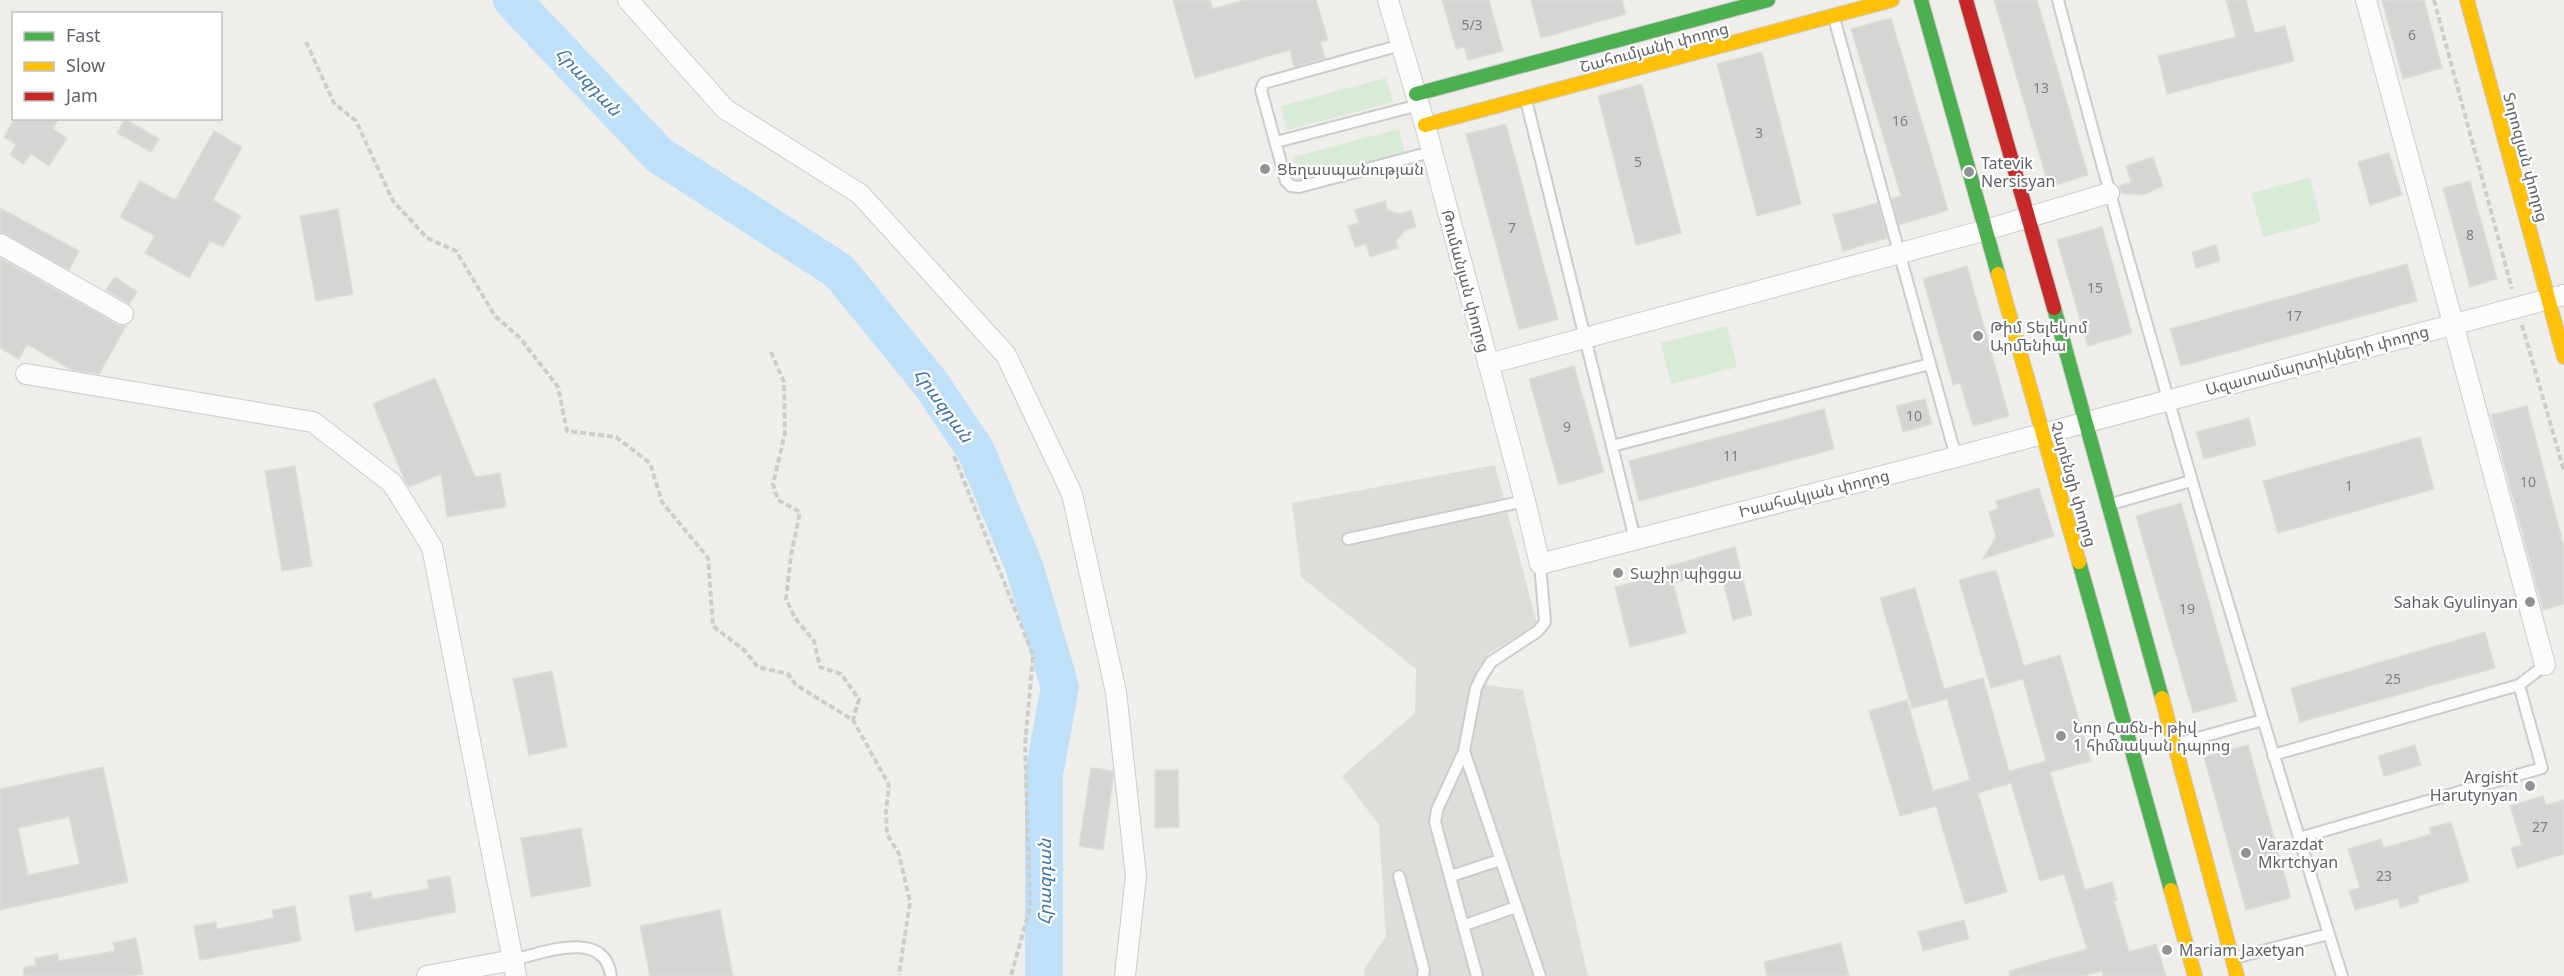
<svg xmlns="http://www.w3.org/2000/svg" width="2564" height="976" font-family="'Noto Sans','Noto Sans Armenian',sans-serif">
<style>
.industrial{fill:#dfddda}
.green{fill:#d8ebd6}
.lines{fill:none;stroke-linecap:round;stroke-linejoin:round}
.river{stroke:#bfe0f9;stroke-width:38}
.building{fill:#d6d5d3;stroke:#deddd9;stroke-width:1.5;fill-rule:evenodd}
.lane-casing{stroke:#cbcccc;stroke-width:14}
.street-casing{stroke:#cbcccc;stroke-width:22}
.fast-casing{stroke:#cacacb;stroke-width:16}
.slow-casing{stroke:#cacacb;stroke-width:16}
.jam-casing{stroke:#cacacb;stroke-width:16}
.path{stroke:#cacfcc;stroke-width:4;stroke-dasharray:6 3;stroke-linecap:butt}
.lane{stroke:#fdfcfc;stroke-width:10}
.street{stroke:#fdfcfc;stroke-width:20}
.fast{stroke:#4caf50;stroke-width:14}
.slow{stroke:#ffc107;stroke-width:14}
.jam{stroke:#c62828;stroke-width:14}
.poi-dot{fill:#919496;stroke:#fff;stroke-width:2}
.labels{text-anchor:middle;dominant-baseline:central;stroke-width:4.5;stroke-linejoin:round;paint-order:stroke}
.number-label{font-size:14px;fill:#7e8184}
.street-label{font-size:16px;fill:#5f6368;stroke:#fff}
.poi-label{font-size:16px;fill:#5f6368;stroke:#fff;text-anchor:start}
.water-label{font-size:18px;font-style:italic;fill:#4174aa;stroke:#fff}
</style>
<rect width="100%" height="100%" fill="#efeeea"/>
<path class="industrial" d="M1495 465 1537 624 1488 654 1474 683 1523 690 1588 976H1365L1364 969 1386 936 1379 825 1342 776 1415 713 1416 669 1301 577 1292 503Z"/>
<path class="green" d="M1386 78 1393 102 1287 130 1281 106Z
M1399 129 1405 153 1299 181 1293 157Z
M2310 178 2321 222 2263 237 2251 193Z
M1727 326 1737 367 1671 384 1661 343Z"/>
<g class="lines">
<path class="river" d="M512 0 659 155 839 271 931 384 976 451 1024 566 1060 687 1044 774V976"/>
</g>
<path class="building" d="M1173 0H1210L1213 9 1244 0H1316L1328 40 1320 42 1325 58 1294 67 1290 50 1195 78Z
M1442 0H1489L1503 51 1468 60 1464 47 1456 49Z
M1531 0H1622L1626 14 1541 38Z
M1994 0H2037L2088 175 2049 187Z
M2226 0H2246L2255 33 2285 26 2294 61 2167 94 2158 56 2236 37Z
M2382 0H2424L2442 68 2403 79Z
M1891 18 1948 210 1899 225 1892 198 1901 196 1851 29Z
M1762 52 1801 204 1757 216 1717 64Z
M1642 84 1681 233 1636 245 1598 96Z
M15 118H59L53 129 67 138 49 166 31 154 24 164 10 155 16 145 4 137Z
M125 119 159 139 151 152 117 133Z
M1506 124 1558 319 1519 330 1466 134Z
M214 131 242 147 213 200 241 216 223 247 210 241 189 278 145 253 155 236 120 217 140 181 175 200Z
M2389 153 2402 195 2370 205 2358 162Z
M2153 157 2163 186 2143 195 2121 193 2119 186 2131 182 2126 166Z
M2470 181 2497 279 2470 287 2443 188Z
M1385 201 1387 210 1400 214 1411 210 1416 227 1405 230 1396 241 1398 248 1370 257 1366 244 1355 247 1348 226 1359 223 1355 210Z
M1878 203 1887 238 1843 251 1833 215Z
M0 208 79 251 69 270 0 232Z
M338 209 353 294 316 301 300 216Z
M2102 227 2132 333 2088 346 2057 240Z
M2216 245 2220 261 2196 268 2192 252Z
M0 258 117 324 126 326 99 374 72 370 27 344 19 359 0 348Z
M2407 264 2417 301 2181 366 2170 329Z
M1967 266 2009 416 1973 426 1960 383 1953 385 1923 279Z
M115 277 137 292 129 304 106 290Z
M1574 366 1604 472 1559 485 1529 379Z
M435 378 475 477 500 473 506 507 447 517 441 474 409 487 404 479 373 404Z
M1925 399 1932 424 1903 432 1896 406Z
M2527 406 2564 547V604L2543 610 2491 415Z
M1824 409 1834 449 1639 501 1629 461Z
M2249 418 2256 445 2204 459 2196 432Z
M2420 437 2434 489 2278 533 2263 481Z
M295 466 312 566 282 571 265 471Z
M2039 488 2054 536 1983 559 1996 537 1989 512 1998 509 1996 501Z
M2181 503 2237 701 2193 713 2136 516Z
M1735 547 1752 615 1733 620 1720 570 1673 583 1686 633 1630 647 1615 587 1644 580 1642 574Z
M1996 570 2024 666 2060 655 2091 761 2050 772 2085 890 2112 882 2117 900 2114 901 2129 952 2156 944 2166 976H2103L2102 971 2083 976H2010L2009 971 2087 949 2064 874 2040 881 2011 783 1978 793 2007 892 1965 904 1936 806 1900 816 1869 711 1907 700 1933 791 1970 780 1947 699 1912 708 1880 598 1915 588 1944 689 1983 678 2009 771 2046 761 2023 679 1991 688 1959 580Z
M2485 632 2495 668 2300 722 2291 688Z
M552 671 567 747 529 755 513 679Z
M2248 745 2291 898 2246 910 2204 757Z
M2415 745 2421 765 2384 776 2378 756Z
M103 767 128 882 0 910V789ZM69 817 80 864 28 875 18 828Z
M1091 768 1113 771V779L1103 850 1079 846Z
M1155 770H1178L1179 827 1155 828Z
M2543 796 2546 805 2564 800V854L2517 868 2511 848 2522 845 2510 806Z
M2451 822 2469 881 2418 896 2419 902 2400 908 2398 898 2355 910 2349 891 2360 888 2348 849 2381 839 2384 848 2431 834 2429 828Z
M581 828 591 886 531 897 521 838Z
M450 876 456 912 355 931 349 896 371 892 372 899 429 889 427 880Z
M295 906 301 941 200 960 194 926 216 922 217 929 274 918 272 910Z
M720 910 733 976H650L640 926Z
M1964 920 1969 939 1923 951 1918 932Z
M136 938 143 974 130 976H24L23 968 36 965 35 958 57 954 59 961 115 951 113 943Z
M1841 943 1849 976H1767L1764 962Z"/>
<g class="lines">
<defs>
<path id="lane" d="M2058 0C2144 328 2241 653 2342 976
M1834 18 1956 457
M1401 45 1264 83 1261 90 1286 181 1291 186 1299 187 1431 152
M1526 100 1635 539
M1276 142 1419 105
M1612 446 1930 364
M2111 504 2191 481
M1348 539 1525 501
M2176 744 2263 720
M1464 751 1437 810 1435 822 1477 976
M2273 755 2519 685
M2299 838 2542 768 2519 685 2545 665
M1399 876 1424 970 1423 976
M1451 876 1500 860
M1465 925 1516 907
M2234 958 2329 934
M513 960C542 953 605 928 611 976
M1540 976 1464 751 1476 688 1482 676 1491 662 1538 631 1545 622 1540 564"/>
<path id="street" d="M628 0 725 109 860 194 1006 355 1072 494 1116 692 1136 876 1125 976
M1388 0 1425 125 1525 501 1540 564 1956 457 2564 295
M2366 0 2545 665
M0 244 123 314
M1488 364 1986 230 2109 193
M26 374 313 422 392 483 432 547 516 976
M427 976 513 960"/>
<path id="fast" d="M1921 0 1998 274
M1416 94 1768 0
M2054 308 2162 698
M2079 562 2171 890"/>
<path id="slow" d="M2467 0 2564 357
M1425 125 1892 0
M1998 274 2079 562
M2162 698 2237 976
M2171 890 2195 976"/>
<path id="jam" d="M1966 0 2054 308"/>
</defs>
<use href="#lane" class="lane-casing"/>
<use href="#street" class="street-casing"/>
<use href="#fast" class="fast-casing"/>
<use href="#slow" class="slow-casing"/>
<use href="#jam" class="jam-casing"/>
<path class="path" d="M2434 0 2512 289
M306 42 334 103 356 121 393 201 427 238 456 251 495 316 520 338 558 387 567 431 616 437 650 463 662 502 708 558 713 626 744 650 758 667 788 674 796 685 853 720 889 785 886 811 887 834 899 854 910 902 899 975
M2522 325 2564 471
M771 352 784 382 785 433 773 484 778 500 800 512 791 555 786 599 795 618 814 641 820 667 841 674 859 699 853 720
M954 456 1033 655 1025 745 1030 908 1011 976"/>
<use href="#lane" class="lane"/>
<use href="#street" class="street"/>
<use href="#fast" class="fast"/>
<use href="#slow" class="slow"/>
<use href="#jam" class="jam"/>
</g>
<g class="poi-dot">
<circle cx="1265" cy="169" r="6"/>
<circle cx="1969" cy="172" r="6"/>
<circle cx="1978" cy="336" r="6"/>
<circle cx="1618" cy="573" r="6"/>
<circle cx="2530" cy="602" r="6"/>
<circle cx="2061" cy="736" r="6"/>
<circle cx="2530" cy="786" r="6"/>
<circle cx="2246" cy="853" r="6"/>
<circle cx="2167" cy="950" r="6"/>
</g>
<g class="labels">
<g class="number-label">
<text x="1472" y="24">5/3</text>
<text x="2412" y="34">6</text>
<text x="2041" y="87">13</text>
<text x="1900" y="120">16</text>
<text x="1759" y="132">3</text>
<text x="1638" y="161">5</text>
<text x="1512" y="227">7</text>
<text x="2470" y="234">8</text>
<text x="2095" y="287">15</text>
<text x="2294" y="315">17</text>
<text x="1914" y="415">10</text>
<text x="1567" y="426">9</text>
<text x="1731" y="455">11</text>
<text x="2528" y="481">10</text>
<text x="2349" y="485">1</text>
<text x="2187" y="608">19</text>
<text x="2393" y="678">25</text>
<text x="2540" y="826">27</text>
<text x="2384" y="875">23</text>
</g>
<g class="street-label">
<text transform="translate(1654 47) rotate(-15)">Շահումյանի փողոց</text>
<text transform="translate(2526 157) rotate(75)">Տորոզյան փողոց</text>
<text transform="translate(1466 281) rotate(75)">Թումանյան փողոց</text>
<text transform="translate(2317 360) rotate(-15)">Ազատամարտիկների փողոց</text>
<text transform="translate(2074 484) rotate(74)">Չարենցի փողոց</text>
<text transform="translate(1814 493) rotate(-14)">Իսահակյան փողոց</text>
</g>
<g class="poi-label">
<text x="1981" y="163">Tatevik<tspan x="1981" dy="18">Nersisyan</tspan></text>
<text x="1277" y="169">Ցեղասպանության</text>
<text x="1990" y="327">Թիմ Տելեկոմ<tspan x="1990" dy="18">Արմենիա</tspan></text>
<text x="1630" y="573">Տաշիր պիցցա</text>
<text x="2518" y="602" text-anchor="end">Sahak Gyulinyan</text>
<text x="2073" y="727">Նոր Հաճն-ի թիվ<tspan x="2073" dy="18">1 հիմնական դպրոց</tspan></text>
<text x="2518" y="777" text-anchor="end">Argisht<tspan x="2518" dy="18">Harutynyan</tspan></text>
<text x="2258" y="844">Varazdat<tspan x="2258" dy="18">Mkrtchyan</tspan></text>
<text x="2179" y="950">Mariam Jaxetyan</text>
</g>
<g class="water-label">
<text transform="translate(589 81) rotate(47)">Հրազդան</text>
<text transform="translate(944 405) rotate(54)">Հրազդան</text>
<text transform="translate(1044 882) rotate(-90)">Հրազդան</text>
</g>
</g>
<rect x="12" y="12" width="210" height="108" fill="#ffffff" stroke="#bfc1c3" stroke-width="1.5"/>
<rect x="24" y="32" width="30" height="9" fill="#4caf50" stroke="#bfc1c3" stroke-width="1.5"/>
<text x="66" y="42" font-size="18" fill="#5f6368">Fast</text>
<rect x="24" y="62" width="30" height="9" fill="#ffc107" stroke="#bfc1c3" stroke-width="1.5"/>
<text x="66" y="72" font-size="18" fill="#5f6368">Slow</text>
<rect x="24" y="92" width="30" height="9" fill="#c62828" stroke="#bfc1c3" stroke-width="1.5"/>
<text x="66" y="102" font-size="18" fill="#5f6368">Jam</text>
</svg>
